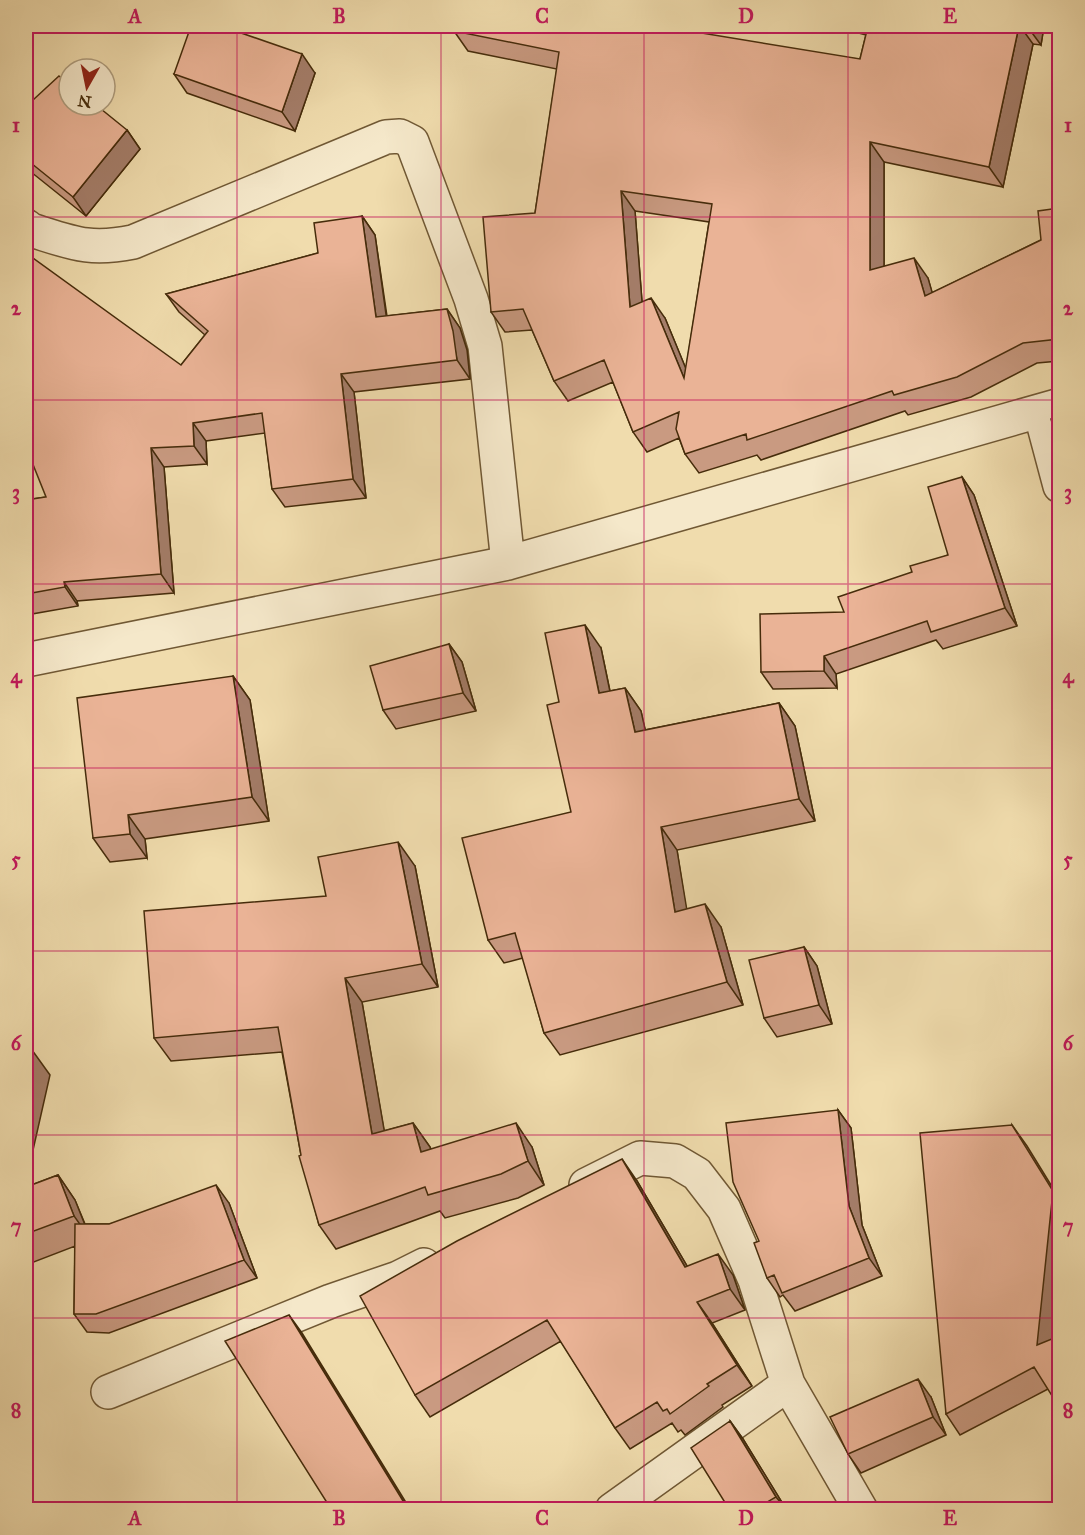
<svg xmlns="http://www.w3.org/2000/svg" width="1085" height="1535" font-family="'IM FELL Great Primer',serif">
<style>
.lines{fill:none;stroke-linecap:round;stroke-linejoin:round}
.minor-casing{stroke:#705834;stroke-width:36}
.minor{stroke:#f5e8ca;stroke-width:33}
.wall{fill:#c99a81;stroke:#462c0b;stroke-width:1.5;fill-rule:evenodd}
.shaded-wall{fill:#a47d69;stroke:#462c0b;stroke-width:1.5}
.building{fill:#eab396;stroke:#462c0b;stroke-width:1.5;fill-rule:evenodd}
.grid{fill:none;stroke:#c2185b;stroke-width:1.5;stroke-opacity:0.55}
.neatline{fill:none;stroke:#c2185b;stroke-width:2}
.grid-label{font-size:20px;text-anchor:middle;font-weight:bold;fill:#c2185b}
</style>
<rect width="100%" height="100%" fill="#f0dcad"/>
<filter id="stains"><feTurbulence type="fractalNoise" baseFrequency=".00333" numOctaves="4"/><feColorMatrix values="0 0 0 0 .2 0 0 0 0 .09 0 0 0 0 .02 0 0 0 .5 -.17"/></filter>
<radialGradient id="worn" r=".72"><stop offset=".6" stop-color="#630" stop-opacity="0"/><stop offset="1" stop-color="#630" stop-opacity=".3"/></radialGradient>
<g class="lines">
<defs>
<path id="minor" d="M26 226 31 230C73 243 89 251 133 242L386 137 400 136 412 142 471 299 485 346 508 563
M1040 411 1060 486
M26 660 508 563 1060 405
M586 1185 640 1158 675 1161 697 1174 724 1209 755 1280 788 1384 861 1510
M108 1392 331 1301 398 1278 424 1265
M612 1510 788 1384"/>
</defs>
<use href="#minor" class="minor-casing"/>
<use href="#minor" class="minor"/>
</g>
<path class="wall" d="M833 26H1044L1041 45 1033 44 1003 187 884 162V267L928 278 932 293 1041 240 1059 208V361L1037 363 971 397 908 415 905 411 761 460 757 455 699 473 685 454 679 438 647 452 633 432 613 382 568 401 554 381 532 330 505 332 491 312 535 213 557 69 468 51 454 31 860 59 866 35ZM635 211 709 222 686 369 665 318 642 302Z
M315 73 295 131 187 93 174 74Z
M26 93 33 100 127 130 140 149 86 216 26 168Z
M362 216 375 235 387 316 447 309 460 328 467 350 470 379 354 392 366 498 285 507 272 489 265 433 206 441 207 464 164 467 174 593 77 601 78 606 26 615V500L46 497 181 365 205 335 179 312 166 294 318 253Z
M962 477 974 495 1017 626 943 649 936 640 836 674 837 688 773 689 761 672 844 612 912 572 948 555Z
M449 644 462 662 476 711 396 729 383 710Z
M601 648 610 691 625 688 641 711 645 730 779 703 795 726 815 821 677 850 686 909 721 927 743 1005 560 1055 544 1033 523 958 504 963 488 940 571 812 559 702Z
M233 676 250 700 269 821 145 839 147 858 110 862 93 838Z
M415 866 438 987 362 1002 384 1131 413 1123 430 1147 431 1149 532 1147 544 1185 518 1198 445 1218 440 1211 336 1249 319 1225 301 1155 282 1052 171 1061 154 1038 326 896Z
M804 947 817 966 832 1024 777 1037 764 1018Z
M838 1110 851 1128 862 1225 882 1276 795 1311 783 1295 780 1297 767 1278 759 1241Z
M1027 1146 1048 1389 960 1435 946 1414Z
M58 1175 75 1200 85 1224H109L229 1203 257 1278 109 1333 87 1332 74 1314 75 1246 26 1265V1187Z
M637 1181 687 1266 733 1275 745 1310 712 1323 752 1386 722 1405 723 1407 685 1435 681 1430 678 1432 672 1423 630 1449 615 1428 561 1341 430 1417 415 1395Z
M931 1397 946 1435 861 1473 848 1454Z
M730 1421 743 1439 786 1509H729Z"/>
<path class="shaded-wall" d="M1019 26H1020L1033 44 1003 187 989 167Z
M1027 26H1044L1041 45Z
M302 54 315 73 295 131 282 112Z
M127 130 140 149 86 216 73 197Z
M870 142 884 162V290L870 270Z
M621 191 635 211 644 327 630 307Z
M362 216 375 235 389 336 376 317Z
M914 258 928 278 939 316 925 296Z
M651 298 665 318 698 398 684 378Z
M447 309 460 328 467 350 470 379 457 360Z
M341 374 354 392 366 498 353 479Z
M193 423 206 441 207 464 194 446Z
M151 448 164 467 174 593 161 574Z
M962 477 974 495 1017 626 1005 608Z
M64 582 77 601 78 606 65 587Z
M585 625 601 648 615 716 599 693Z
M449 644 462 662 476 711 463 693Z
M824 656 836 674 837 688 824 671Z
M233 676 250 700 269 821 252 797Z
M625 688 641 711 651 755 635 732Z
M779 703 795 726 815 821 799 799Z
M128 815 145 839 147 858 130 834Z
M661 827 677 850 691 935 675 912Z
M398 842 415 866 438 987 422 964Z
M705 904 721 927 743 1005 727 982Z
M804 947 817 966 832 1024 819 1005Z
M345 978 362 1002 389 1158 372 1134Z
M32 1050 50 1075 26 1181V1080Z
M838 1110 851 1128 862 1225 882 1276 869 1258 849 1206Z
M413 1123 430 1147 438 1175 421 1152Z
M516 1123 532 1147 544 1185 528 1161Z
M1012 1125 1027 1146 1059 1198V1290L1051 1366 1037 1345Z
M622 1159 637 1181 700 1288 685 1267Z
M58 1175 75 1200 91 1240 74 1216Z
M216 1185 229 1203 257 1278 244 1260Z
M718 1254 733 1275 745 1310 730 1289Z
M697 1302 712 1323 752 1386 737 1365Z
M289 1315 302 1333 410 1509H408Z
M918 1379 931 1397 946 1435 933 1417Z
M730 1421 743 1439 786 1509 776 1497Z"/>
<path class="building" d="M191 26H221L302 54 282 112 174 74Z
M456 26H659L860 59 868 26H1019L989 167 870 142V270L914 258 925 296 1041 240 1038 211 1059 208V339L1023 343 957 377 894 395 892 391 747 440 746 434 685 454 676 429 679 412 633 432 604 360 554 381 523 309 491 312 483 217 535 213 559 52 454 31ZM621 191 712 204 684 378 651 298 630 307Z
M59 76 69 84V105H96L127 130 73 197 26 159V93L33 100Z
M362 216 376 317 447 309 453 331 457 360 341 374 353 479 272 489 262 413 193 423 194 446 151 448 161 574 64 582 65 587 26 594V500L46 497 26 447V253L181 365 208 331 166 294 318 253 314 223Z
M1059 416V449L1051 419Z
M962 477 1005 608 931 632 927 621 824 656V671L761 672 760 614 844 612 838 597 912 572 910 566 948 555 928 487Z
M585 625 599 693 625 688 635 732 779 703 799 799 661 827 675 912 705 904 727 982 544 1033 515 933 488 940 462 838 571 812 547 705 559 702 545 633Z
M449 644 463 693 383 710 370 666Z
M233 676 252 797 128 815 130 834 93 838 77 698Z
M398 842 422 964 345 978 372 1134 413 1123 421 1152 516 1123 528 1161 501 1174 428 1195 425 1187 319 1225 299 1156 301 1155 278 1027 154 1038 144 911 326 896 318 857Z
M804 947 819 1005 764 1018 749 960Z
M26 1049 32 1050 26 1080Z
M838 1110 849 1206 869 1258 782 1293 774 1275 767 1278 754 1243 759 1241 733 1182 726 1123Z
M1012 1125 1053 1191 1037 1345 1059 1336V1407L1034 1367 946 1414 920 1133Z
M622 1159 685 1267 718 1254 730 1289 697 1302 737 1365 707 1384 709 1386 670 1414 667 1409 663 1411 657 1402 615 1428 547 1320 415 1395 360 1296 457 1241Z
M58 1175 74 1216 26 1234V1187Z
M216 1185 244 1260 96 1314H74L75 1224H109Z
M289 1315 408 1509H331L225 1341Z
M918 1379 933 1417 848 1454 830 1417Z
M730 1421 776 1497 755 1509H729L691 1448Z"/>
<path class="grid" d="M237 26V1510M441 26V1510M644 26V1510M848 26V1510M26 217H1060M26 400H1060M26 584H1060M26 768H1060M26 951H1060M26 1135H1060M26 1318H1060"/>
<rect width="1085" height="1535" fill="none" stroke="#f0dcad" stroke-width="66"/>
<g transform="translate(87 87) rotate(189)"><circle r="28" fill="#f5e8ca" stroke="#af9d7e" stroke-width="1.5"/>
<path d="M0-4.5L10 22L0 15L-10 22Z" fill="#8f2418"/>
<text y="-9" font-size="16" font-weight="bold" text-anchor="middle" fill="#462c0b">N</text>
</g>
<rect x="33" y="33" width="1019" height="1469" class="neatline"/>
<g class="grid-label">
<text x="135" y="23">A</text>
<text x="339" y="23">B</text>
<text x="542" y="23">C</text>
<text x="746" y="23">D</text>
<text x="950" y="23">E</text>
<text x="16" y="132">1</text>
<text x="1068" y="132">1</text>
<text x="16" y="315">2</text>
<text x="1068" y="315">2</text>
<text x="16" y="499">3</text>
<text x="1068" y="499">3</text>
<text x="16" y="683">4</text>
<text x="1068" y="683">4</text>
<text x="16" y="866">5</text>
<text x="1068" y="866">5</text>
<text x="16" y="1050">6</text>
<text x="1068" y="1050">6</text>
<text x="16" y="1233">7</text>
<text x="1068" y="1233">7</text>
<text x="16" y="1417">8</text>
<text x="1068" y="1417">8</text>
<text x="135" y="1525">A</text>
<text x="339" y="1525">B</text>
<text x="542" y="1525">C</text>
<text x="746" y="1525">D</text>
<text x="950" y="1525">E</text>
</g>
<rect width="100%" height="100%" filter="url(#stains)"/>
<rect width="100%" height="100%" fill="url(#worn)"/>
</svg>
